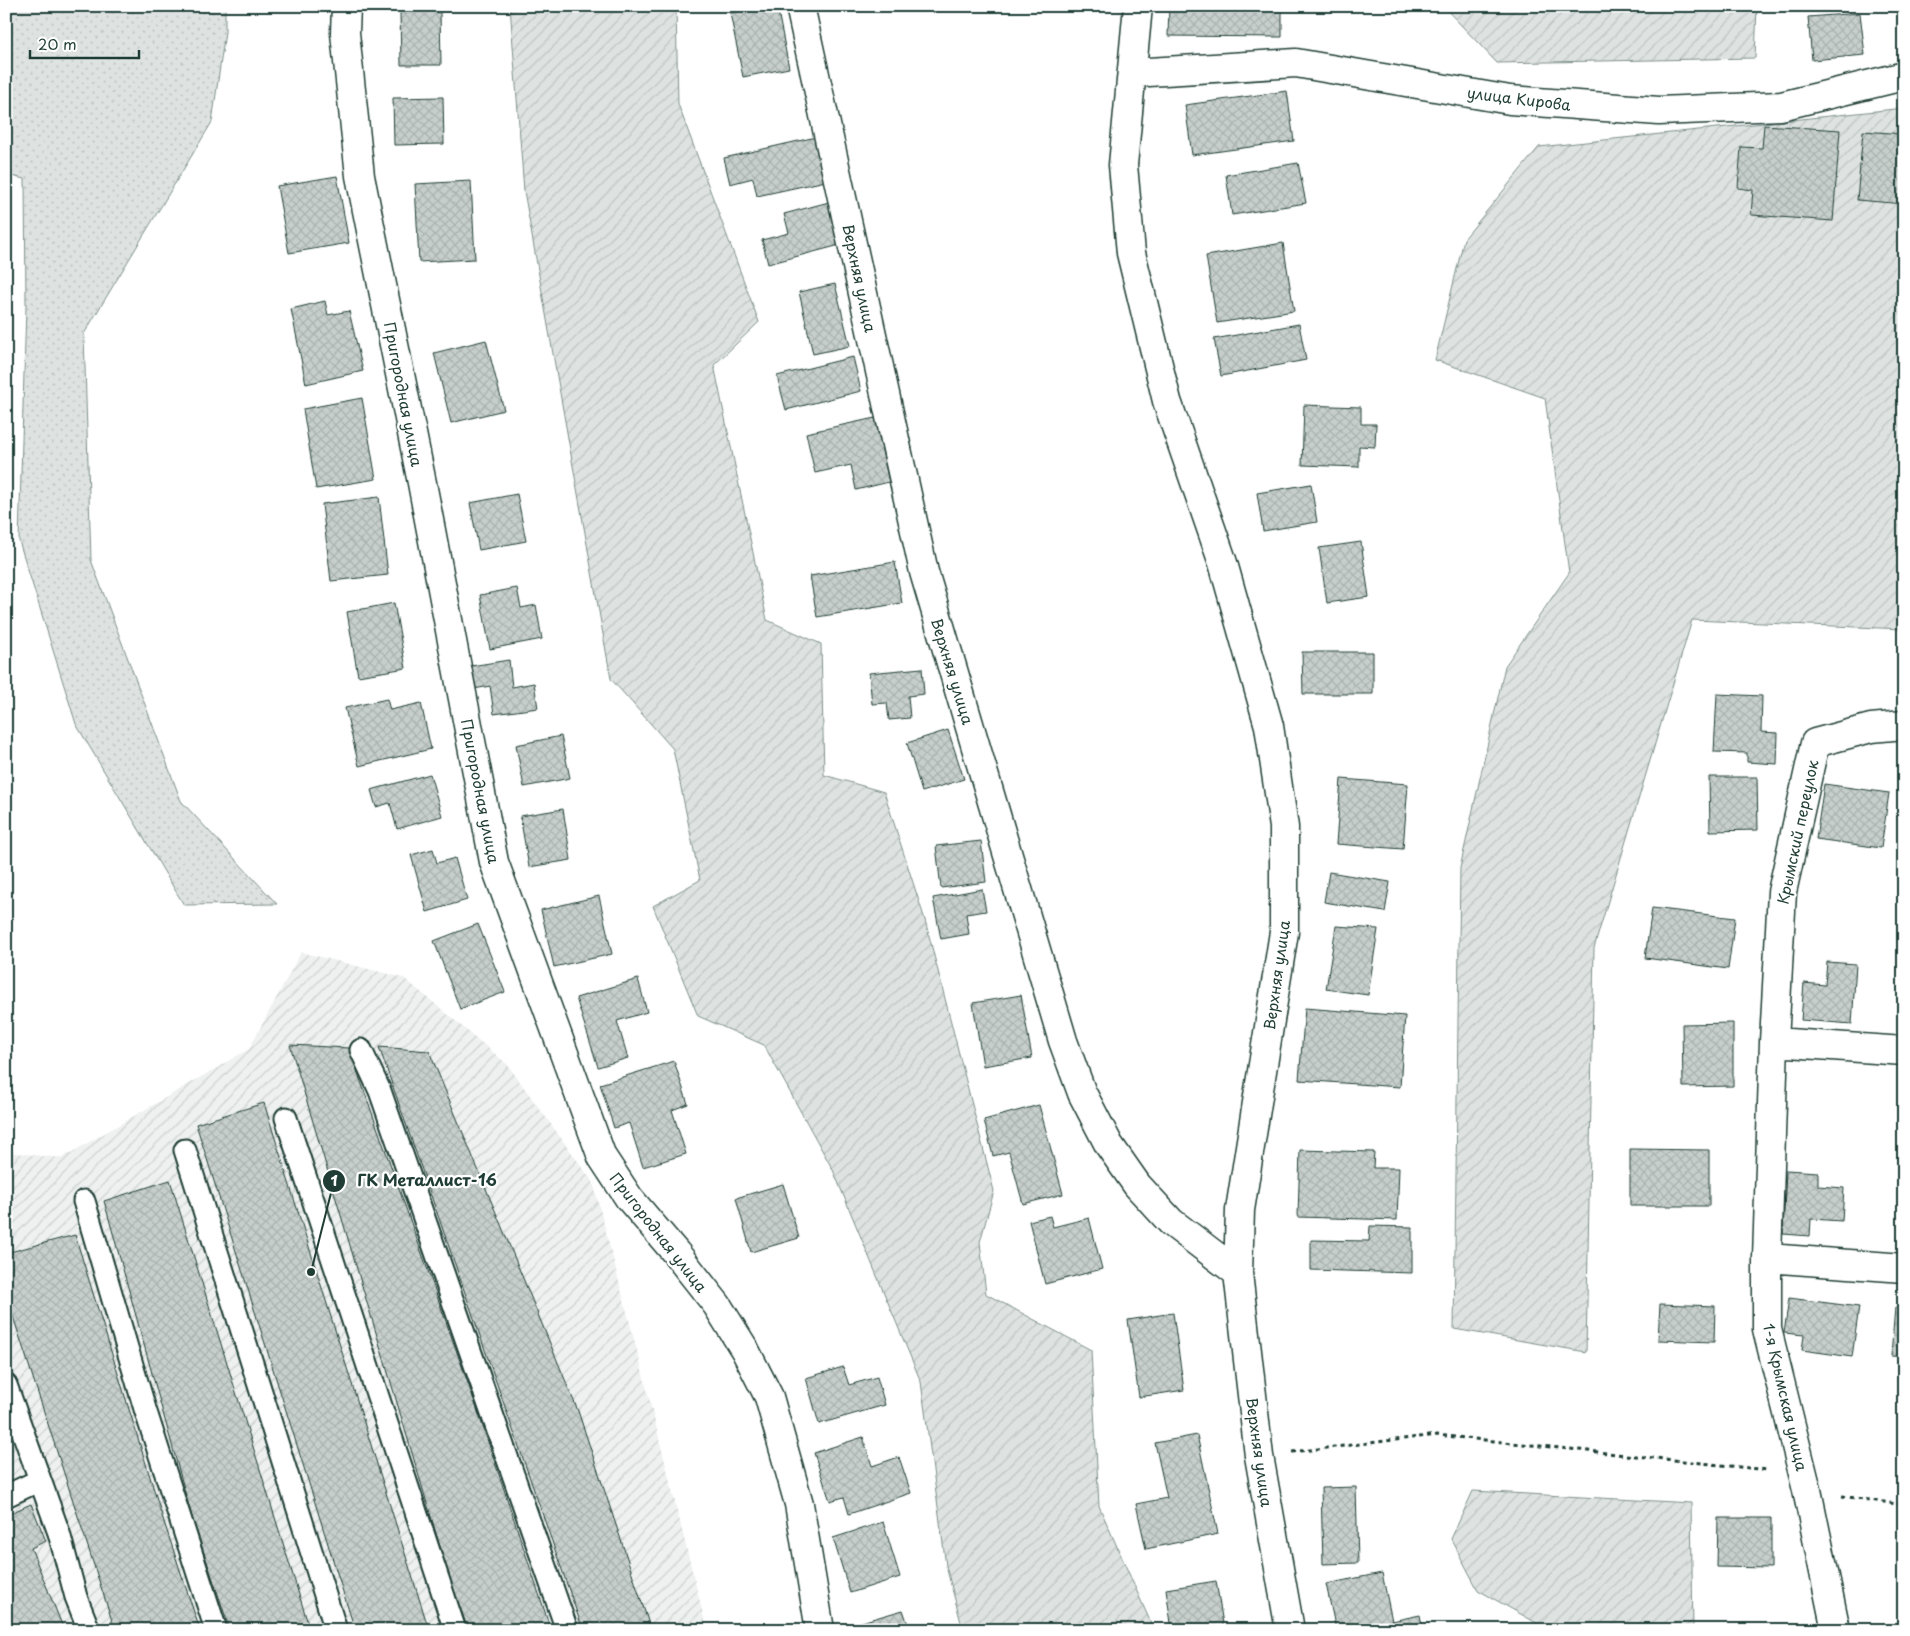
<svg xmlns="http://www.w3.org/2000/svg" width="1910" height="1636" font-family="'Playpen Sans',sans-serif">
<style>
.industrial{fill:url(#industrial-furrows)}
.grass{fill:url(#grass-dots);stroke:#7e908b}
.garden{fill:url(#garden-furrows);stroke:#7e908b}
.building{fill:url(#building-cross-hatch);stroke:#1f3d34}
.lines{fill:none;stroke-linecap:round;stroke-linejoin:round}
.lane-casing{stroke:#1f3d34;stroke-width:25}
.street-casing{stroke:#1f3d34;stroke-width:31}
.path{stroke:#1f3d34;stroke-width:3;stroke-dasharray:4 4;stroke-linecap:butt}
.lane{stroke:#fff;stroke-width:21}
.street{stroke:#fff;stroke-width:28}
.labels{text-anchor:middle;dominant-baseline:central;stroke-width:4.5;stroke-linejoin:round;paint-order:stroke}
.street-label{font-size:15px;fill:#1f3d34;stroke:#fff}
.leader{fill:none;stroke:#1f3d34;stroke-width:2}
.callout-dot{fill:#1f3d34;stroke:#fff;stroke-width:2}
.mark-label{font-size:15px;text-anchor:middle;font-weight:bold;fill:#fff}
.callout-label{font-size:16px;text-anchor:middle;font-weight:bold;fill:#1f3d34;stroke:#fff;stroke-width:4.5;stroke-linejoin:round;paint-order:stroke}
</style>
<defs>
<pattern id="industrial-furrows" width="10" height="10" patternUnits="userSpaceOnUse" patternTransform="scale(1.25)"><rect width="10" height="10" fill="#eef1f0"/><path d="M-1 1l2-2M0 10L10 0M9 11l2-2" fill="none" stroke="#ccd0ce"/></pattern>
<pattern id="grass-dots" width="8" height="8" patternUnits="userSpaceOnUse" patternTransform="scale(1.25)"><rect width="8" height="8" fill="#dee3e2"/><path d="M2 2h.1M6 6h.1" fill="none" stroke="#bec4c2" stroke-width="1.8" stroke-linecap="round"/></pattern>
<pattern id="garden-furrows" width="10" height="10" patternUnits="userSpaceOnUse" patternTransform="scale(1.25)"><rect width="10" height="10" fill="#dee3e2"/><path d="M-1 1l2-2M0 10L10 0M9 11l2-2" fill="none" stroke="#bec4c2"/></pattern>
<pattern id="building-cross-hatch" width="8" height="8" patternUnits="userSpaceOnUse" patternTransform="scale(1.25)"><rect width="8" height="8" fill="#c7cfcc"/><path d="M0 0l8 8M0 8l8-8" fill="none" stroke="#aab3b0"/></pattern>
</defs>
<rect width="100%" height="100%" fill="#fff"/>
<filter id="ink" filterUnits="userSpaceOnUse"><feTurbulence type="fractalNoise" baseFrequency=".02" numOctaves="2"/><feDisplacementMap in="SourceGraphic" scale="10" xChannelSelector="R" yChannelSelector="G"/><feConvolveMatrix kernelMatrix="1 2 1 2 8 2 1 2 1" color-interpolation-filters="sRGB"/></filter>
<g filter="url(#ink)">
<path class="industrial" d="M301 952 404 978 507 1064 593 1182 640 1362 707 1630H6V1152L62 1158 249 1049Z"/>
<path class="grass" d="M6 6H225V32L212 122 84 334 91 560 181 801 277 904 184 905 76 724 19 541 26 307 25 179 6 175Z"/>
<path class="garden" d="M510 6H676L678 104 759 322 714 365 767 620 821 644 824 775 884 792 925 920 994 1191 980 1242 986 1294 1091 1350 1099 1506 1154 1630H963L946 1566 921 1382 833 1170 764 1045 698 1016 653 906 700 880 673 749 611 679 524 191Z
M1443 6H1757L1755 58 1497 63Z
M1904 108V629L1692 620 1594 948 1586 1352 1454 1329 1460 868 1505 666 1569 573 1545 398 1435 360 1464 239 1539 147Z
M1473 1491 1691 1503 1693 1630H1549L1478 1590 1451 1539Z"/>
<path class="building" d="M764 6H777L789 68 743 77 730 13Z
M1169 6H1282V37L1168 36Z
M1873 6H1904V8L1873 9Z
M440 12 441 65H401L400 13Z
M1860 13 1865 55 1812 60 1808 17Z
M1287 91 1294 141 1192 155 1185 105Z
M443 97 444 144 394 145 393 98Z
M1764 125 1840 130 1833 221 1751 215 1753 190 1738 188 1741 147 1762 148Z
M1863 131 1904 134V204L1857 200Z
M816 137 826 181 757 196 753 178 730 184 724 158Z
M1298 163 1306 203 1232 215 1226 175Z
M337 176 349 243 289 253 277 186Z
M471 181 475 259 419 262 415 184Z
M829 202 840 245 768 264 762 240 789 233 784 214Z
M1283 243 1294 311 1217 323 1206 256Z
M835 284 850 346 813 354 799 292Z
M325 301 328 315 349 311 363 371 306 384 291 309Z
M1299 324 1306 360 1221 376 1214 339Z
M486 340 504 410 451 423 434 353Z
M853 357 861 391 786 410 777 376Z
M362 398 376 479 316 489 303 409Z
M1304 405 1361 407V424H1376L1375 447 1359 446V467L1302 465Z
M875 418 889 482 856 490 851 465 815 473 806 433Z
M1311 484 1317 522 1263 531 1257 493Z
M517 494 526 541 479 550 470 503Z
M379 497 388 575 331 581 322 504Z
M1361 542 1369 597 1327 603 1319 548Z
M895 562 902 603 817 617 810 576Z
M517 588 521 608 536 605 542 639 490 649 480 595Z
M394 603 406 668 358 676 347 612Z
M1302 652H1373V694H1303Z
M509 660 512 687 534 683 538 708 494 714 490 686 474 689 471 666Z
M922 668 924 694 908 696 910 718 889 720 887 703 872 704 869 673Z
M1717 694 1762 696 1761 732 1778 733 1777 764 1747 762V753L1714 752Z
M387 699 390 710 421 703 431 749 359 766 345 708Z
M948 730 964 779 922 792 907 743Z
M561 736 570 778 524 787 516 745Z
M430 774 442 816 397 829 390 803 376 807 371 790Z
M1709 777H1757L1758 830 1710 831Z
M1341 779 1408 784 1403 849 1336 844Z
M1824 784 1889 793 1881 848 1816 839Z
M563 809 571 860 529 867 520 816Z
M981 841 986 882 941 888 936 846Z
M433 849 437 863 455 858 467 900 427 912 411 855Z
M1329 872 1390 882 1385 912 1324 902Z
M982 889 986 911 966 914 969 934 941 939 933 898Z
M599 896 612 954 554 967 541 910Z
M1652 908 1735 918 1728 969 1645 958Z
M478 924 505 992 460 1009 434 941Z
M1336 926 1378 929 1368 995 1326 989Z
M1827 962 1856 964 1852 1024 1801 1020 1804 983 1825 985Z
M638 979 647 1012 617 1021 628 1058 598 1067 576 998Z
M1021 995 1032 1058 983 1066 973 1003Z
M1305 1008 1405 1016 1400 1087 1299 1080Z
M1733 1023V1086L1683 1087 1682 1024Z
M290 1045 349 1048 475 1403 551 1630H468L447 1570Z
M379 1047 429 1051 578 1411 651 1630H583Z
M674 1061 688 1104 672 1110 686 1154 643 1167 629 1123 614 1128 600 1084Z
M264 1103 429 1630H355L196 1124Z
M1039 1105 1063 1194 1023 1204 1009 1152 993 1156 984 1120Z
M1630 1149 1709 1150V1206H1630Z
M1300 1150 1374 1152 1373 1168H1399L1397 1220 1298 1217Z
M1786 1170 1818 1172V1186L1844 1188 1842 1221 1811 1219 1810 1236 1783 1234Z
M170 1180 310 1630H230L192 1517 104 1201Z
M783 1184 799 1238 751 1252 736 1198Z
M1050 1216 1053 1227 1089 1218 1102 1269 1045 1284 1029 1221Z
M1370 1226 1412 1227V1273L1311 1270V1240L1369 1241Z
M75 1235 164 1522 200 1630H115L6 1295V1253Z
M1789 1298 1859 1307 1852 1357 1802 1350 1804 1335 1784 1333Z
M1660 1304 1715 1306 1714 1342 1658 1340Z
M1895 1307 1904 1308V1357L1891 1356Z
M1173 1313 1184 1390 1139 1397 1128 1320Z
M843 1367 849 1385 877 1377 885 1405 819 1424 806 1378Z
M1197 1435 1218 1534 1146 1549 1136 1504 1167 1498 1155 1443Z
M863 1437 872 1466 899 1457 911 1493 849 1514 844 1497 830 1501 814 1453Z
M1356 1487 1358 1563 1323 1564 1321 1488Z
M31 1504 46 1541 31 1548 64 1630H6V1515Z
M1718 1518H1771V1568L1717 1567Z
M883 1522 900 1577 850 1593 833 1538Z
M1382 1573 1392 1621 1420 1615 1423 1630H1336L1326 1584Z
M1216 1581 1224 1630H1172L1166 1589Z
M903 1610 910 1630H853L851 1625Z"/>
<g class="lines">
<defs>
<path id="lane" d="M361 1050 380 1091 567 1630
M286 1118 455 1630
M185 1150 336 1630
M84 1201 145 1409 216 1630
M6 1385 59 1533 76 1597 89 1630
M6 1496 40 1480"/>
<path id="street" d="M346 6 345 33 360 176 422 483 494 862 602 1157 629 1198 676 1253 717 1305 745 1350 769 1397 799 1504 820 1630
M800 6 924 572 1063 1041 1082 1093 1109 1145 1137 1185 1171 1222 1238 1273
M1138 6 1123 165 1131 253 1167 401 1223 563 1269 726 1284 827V932L1240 1210 1238 1273 1259 1456 1290 1630
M1132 73 1296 63 1510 100 1659 111 1781 106 1904 76
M1774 1042 1904 1051
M1767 1258 1904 1268
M1836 1630 1807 1490 1767 1329V1258L1774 1042 1782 892 1815 743 1871 728 1904 725"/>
</defs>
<use href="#lane" class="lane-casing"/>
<use href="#street" class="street-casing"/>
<path class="path" d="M1292 1452 1437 1435 1768 1470
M1842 1496 1904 1505"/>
<use href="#lane" class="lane"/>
<use href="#street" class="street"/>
</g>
</g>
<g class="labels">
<g class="street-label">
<text transform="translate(1519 98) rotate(7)">улица Кирова</text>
<text transform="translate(860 278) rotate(78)">Верхняя улица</text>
<text transform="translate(404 394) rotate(79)">Пригородная улица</text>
<text transform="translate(953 671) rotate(73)">Верхняя улица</text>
<text transform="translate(481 791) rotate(79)">Пригородная улица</text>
<text transform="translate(1797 832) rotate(-78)">Крымский переулок</text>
<text transform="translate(1276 975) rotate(-82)">Верхняя улица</text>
<text transform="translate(659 1232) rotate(52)">Пригородная улица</text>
<text transform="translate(1786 1397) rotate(77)">1-я Крымская улица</text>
<text transform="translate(1260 1452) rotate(82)">Верхняя улица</text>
</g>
</g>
<path class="leader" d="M311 1272L334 1181"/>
<g class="callout-dot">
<circle cx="311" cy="1272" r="5"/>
<circle cx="334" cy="1181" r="12"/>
</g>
<g class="mark-label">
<text x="334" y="1186">1</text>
</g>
<g class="callout-label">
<text x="427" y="1186">ГК Металлист-16</text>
</g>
<rect width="1910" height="1636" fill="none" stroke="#fff" stroke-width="25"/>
<rect x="12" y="12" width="1885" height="1611" fill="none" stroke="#1f3d34" stroke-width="2" filter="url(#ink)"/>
<path d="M30 50v8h109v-8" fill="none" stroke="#1f3d34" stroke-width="2.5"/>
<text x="38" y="50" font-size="15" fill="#1f3d34" stroke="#ffffff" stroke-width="4" paint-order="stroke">20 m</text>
</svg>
